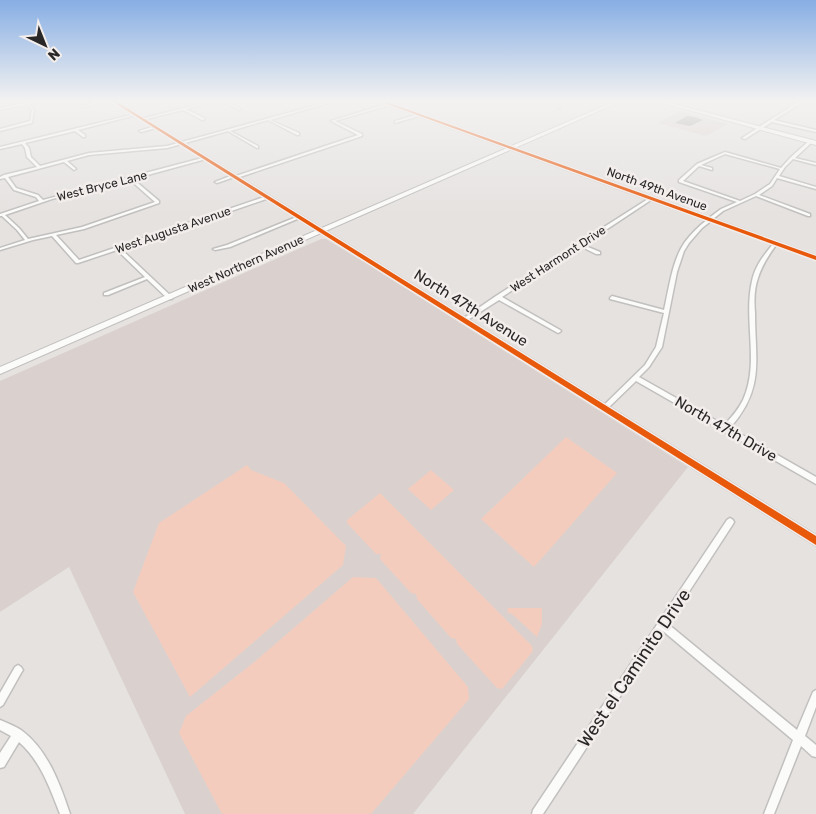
<svg xmlns="http://www.w3.org/2000/svg" width="816" height="814" font-family="Rubik,sans-serif">
<style>
.built{fill:#dad1ce}
.green{fill:#f3ccbe}
.building{fill:#9e9c9a}
.lines{fill:none;stroke-linecap:round;stroke-linejoin:round}
.street-casing{stroke:#c2c0bf;stroke-width:3}
.secondary-casing{stroke:#c2c0bf;stroke-width:2}
.primary-casing{stroke:#c2c0bf;stroke-width:2}
.street{fill:#fbfbfa;fill-rule:evenodd}
.secondary{fill:#fbfbfa;fill-rule:evenodd}
.primary{fill:#fbfbfa;fill-rule:evenodd}
.cycleway-casing{stroke:#f3eeec;stroke-width:3}
.cycleway{fill:#e8590c;fill-rule:evenodd}
.labels{text-anchor:middle;dominant-baseline:central;stroke-width:5;stroke-linejoin:round;paint-order:stroke}
.far-street-label{font-size:12px;fill:#292727;stroke:#f3eeec}
.street-label{font-size:15px;fill:#292727;stroke:#f3eeec}
.near-street-label{font-size:18px;fill:#292727;stroke:#f3eeec}
</style>
<rect width="100%" height="100%" fill="#e5e2e0"/>
<path class="built" d="M680 111 728 124 706 136 658 123Z
M321 239H326L364 262 688 467 413 814H185L69 567 0 612V381Z"/>
<path class="green" d="M566 437 617 473 534 567 481 519Z
M247 465 251 470 284 483 346 546 343 565 190 697 133 592 159 523Z
M431 470 454 490 431 510 408 489Z
M380 493 532 646 533 651 502 689 497 688 457 644 456 639 451 638 417 599 416 594 411 593 380 559 381 554H376L347 523V520Z
M353 577 376 578 468 687 469 699 371 814H222L179 733 186 716 253 663Z
M508 608H542V624L537 637 512 614 507 612Z"/>
<path class="building" d="M687 116 694 117 703 120 690 126 675 123Z"/>
<g class="lines">
<defs>
<path id="street" d="M105 100H110L85 107 84 106Z
M215 100H220L186 109 204 118V120H202L183 110 142 120 141 119Z
M221 100H224L241 109 239 110Z
M273 100H276L275 101Z
M335 100H339L270 120 299 133V135H297L268 120 230 131 258 146V148H257L228 131 167 148 89 155 67 161 75 168 76 169 74 170 64 162 8 177 16 188 38 195 43 200 206 157V159L133 179 159 201V203L84 229 56 235 79 260 267 196H269V198L121 249 172 297V299H168L147 279 108 295H104V293L145 277 117 250 78 263H76L52 236 33 240 0 250V248L25 240 17 230 2 216H0V214L39 201 36 197 14 190 5 178 0 179V177L4 175 37 167 27 157 25 148 22 144 0 149V147L135 114 136 115 78 130 85 135V137H83L75 131 25 143 29 148 31 157 40 166 89 153 167 146ZM129 179 155 202 82 227 28 239 19 228 5 215 52 199Z
M377 100H381L709 218 721 209 737 202 679 182V180L697 164 725 152 781 168 791 157 810 140H812V142L795 158 816 163V165L793 159 785 167 779 176 816 187V189L777 178 772 186 759 195 810 214V216H808L756 196 723 211 713 219 816 256V259L776 245C768 256 762 265 758 278 754 289 754 301 755 313 755 361 765 388 730 428L816 477V484L636 381 607 409H603L602 407 645 365 656 347 664 313 610 299V298L612 296 664 310C669 289 672 260 685 242 691 234 699 226 707 220L651 200 583 245 600 252V254H596L580 246 502 297 560 330 561 331 560 332 558 333 499 300 466 321 464 322 461 320 496 296 648 199 419 116 395 123V121L416 115 389 105 335 121 362 134V136L237 178 234 177 217 183 215 182 233 175 236 176 358 135 331 121 386 104ZM725 154 780 169 770 184 755 194 740 201 683 181 699 166 712 170V168L701 165ZM711 221 773 244C764 255 755 266 752 281 743 320 760 363 743 400 738 410 731 418 724 425L639 377 649 367 662 347 677 272 684 251 689 243 702 228Z
M554 100H556L560 108H558Z
M801 100H805V101L816 103V105L803 102 774 120 816 130V132L772 122 745 139 742 138Z
M26 103H28L34 110 32 123 0 131V129L30 121 32 110Z
M155 126 156 128 141 132 139 131Z
M299 216 302 217 230 247 215 250 213 249 227 245Z
M730 518 733 520 734 522 733 524 668 624 797 730 813 692 816 690V707L805 736 816 745V757L812 756 801 746 774 814H764L793 740 663 631 543 814H532L533 810 727 520Z
M18 665 21 667 23 670 21 673 3 705 0 707V693L15 667Z
M0 720C7 723 15 726 21 730 48 750 60 784 70 814H60C50 788 40 760 19 742L4 767 0 768V753L11 736 0 730Z"/>
<path id="secondary" d="M39 100H47L0 110V108Z
M110 100H115L816 535V546Z"/>
<path id="primary" d="M618 100H624L0 374V367Z
M652 100H659L816 141V145Z"/>
</defs>
<use href="#street" class="street-casing"/>
<use href="#secondary" class="secondary-casing"/>
<use href="#primary" class="primary-casing"/>
<use href="#street" class="street"/>
<use href="#secondary" class="secondary"/>
<use href="#primary" class="primary"/>
<defs>
<path id="cycleway" d="M110 100H114L816 536V545Z
M376 100H381L816 256V260Z"/>
</defs>
<use href="#cycleway" class="cycleway-casing"/>
<use href="#cycleway" class="cycleway"/>
</g>
<linearGradient id="sky" x2="0" y2="1"><stop stop-color="#87aee4"/><stop offset="0.47" stop-color="#f3f2f1"/><stop offset="1" stop-color="#f3f2f1" stop-opacity="0"/></linearGradient>
<rect width="816" height="214" fill="url(#sky)"/>
<g class="labels">
<g class="far-street-label">
<text transform="translate(102 186) rotate(-14)">West Bryce Lane</text>
<text transform="translate(657 189) rotate(20)">North 49th Avenue</text>
<text transform="translate(173 230) rotate(-19)">West Augusta Avenue</text>
<text transform="translate(558 259) rotate(-33)">West Harmont Drive</text>
<text transform="translate(246 264) rotate(-24)">West Northern Avenue</text>
</g>
<g class="street-label">
<text transform="translate(471 308) rotate(32)">North 47th Avenue</text>
<text transform="translate(726 429) rotate(30)">North 47th Drive</text>
</g>
<g class="near-street-label">
<text transform="translate(634 668) rotate(-56)">West el Caminito Drive</text>
</g>
</g>
<g transform="translate(45 45) rotate(137)" stroke="#f3eeec" stroke-width="4" paint-order="stroke">
<path d="M0-4L9 19L0 12L-9 19Z" fill="#292727"/>
<text y="-8" font-size="14" font-weight="bold" text-anchor="middle" fill="#292727">N</text>
</g>
</svg>
